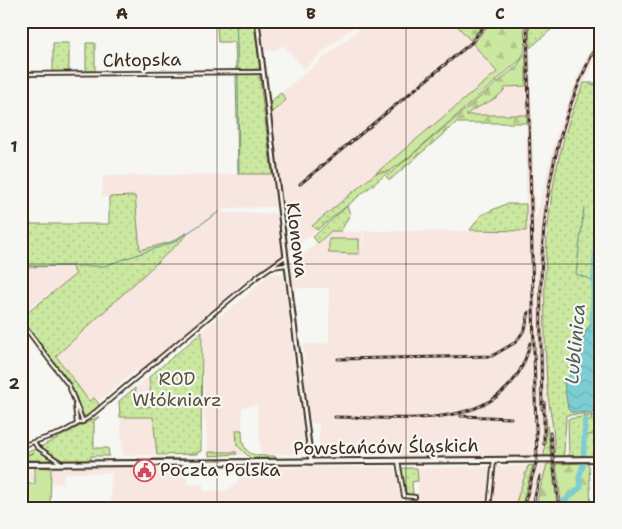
<svg xmlns="http://www.w3.org/2000/svg" width="622" height="529" font-family="'Shantell Sans',sans-serif">
<style>
.built{fill:#f8e6e1}
.grass{fill:url(#grass-dots);stroke:#82895e}
.forest{fill:url(#forest-firs);stroke:#82895e}
.park{fill:#cae89f;stroke:#82895e}
.water{fill:url(#water-waves);stroke:#628c8b}
.lines{fill:none;stroke-linecap:round;stroke-linejoin:round}
.stream{stroke:#628c8b;stroke-width:1}
.river{stroke:#7ccdd4;stroke-width:5.5}
.minor-casing{stroke:#3b2a1e;stroke-width:6}
.tertiary-casing{stroke:#3b2a1e;stroke-width:7}
.secondary-casing{stroke:#3b2a1e;stroke-width:8}
.minor{stroke:#f6f6f2;stroke-width:2.5}
.tertiary{stroke:#f6f6f2;stroke-width:3}
.secondary{stroke:#f6f6f2;stroke-width:4}
.rail-casing{stroke:#3b2a1e;stroke-width:3}
.rail{stroke:#f6f6f2;stroke-width:1;stroke-dasharray:4;stroke-linecap:butt}
.grid{fill:none;stroke:#3b2a1e;stroke-width:1;stroke-opacity:0.55}
.labels{text-anchor:middle;dominant-baseline:central;stroke-width:4.5;stroke-linejoin:round;paint-order:stroke}
.street-label{font-size:18px;fill:#3b2a1e;stroke:#f6f6f2}
.park-label{font-size:18px;fill:#585038;stroke:#f6f6f2}
.poi-label{font-size:18px;fill:#3b2a1e;stroke:#f6f6f2;text-anchor:start}
.water-label{font-size:19px;font-style:italic;fill:#4e5b55;stroke:#f6f6f2}
.neatline{fill:none;stroke:#3b2a1e;stroke-width:2}
.grid-label{font-size:16px;text-anchor:middle;font-weight:bold;fill:#3b2a1e}
</style>
<defs>
<pattern id="grass-dots" width="8" height="8" patternUnits="userSpaceOnUse" patternTransform="scale(1.25)"><rect width="8" height="8" fill="#cae89f"/><path d="M2 2h.1M6 6h.1" fill="none" stroke="#aec788" stroke-width="1.8" stroke-linecap="round"/></pattern>
<pattern id="forest-firs" width="22" height="20" patternUnits="userSpaceOnUse" patternTransform="scale(1.25)"><rect width="22" height="20" fill="#cae89f"/><path d="M5 1l3.5 6h-7zM16 11l3.5 6h-7z" fill="#aec788"/></pattern>
<pattern id="water-waves" width="16" height="10" patternUnits="userSpaceOnUse" patternTransform="scale(1.25)"><rect width="16" height="10" fill="#7ccdd4"/><path d="M0 5q4-4 8 0t8 0" fill="none" stroke="#6cb0b6"/></pattern>
</defs>
<rect width="100%" height="100%" fill="#f6f6f2"/>
<filter id="ink" filterUnits="userSpaceOnUse"><feTurbulence type="fractalNoise" baseFrequency=".02" numOctaves="2"/><feDisplacementMap in="SourceGraphic" scale="10" xChannelSelector="R" yChannelSelector="G"/><feConvolveMatrix kernelMatrix="1 2 1 2 8 2 1 2 1" color-interpolation-filters="sRGB"/></filter>
<g filter="url(#ink)">
<path class="built" d="M261 21H360L304 68 283 45 276 50 265 51Z
M361 21H453L470 40 486 21H492L473 44 498 72 313 226 317 230 288 253 271 113 286 100 281 93 364 25Z
M524 21H529L530 30V48L525 51Z
M601 31V46L582 88 562 142 546 235 544 271 546 358 549 413 555 447 554 458H551L547 423 544 457 400 458 399 448 319 449V423H311L305 381 304 348 301 345 329 343V288H293L290 266 331 231 363 232 364 265V231H526V115L465 116 476 107 488 103 505 87 526 86V53L530 50 535 222 556 137 567 104 586 58Z
M272 174 275 207 225 208 219 213H276L282 254 281 257 250 277 140 372 138 369 97 402 94 398 89 401 56 356 186 235V233L171 242 139 250 135 196 102 197 103 176Z
M71 266 77 274 21 315V267Z
M271 273 283 274 305 451 302 454H261L257 405 242 407V449L247 455 208 456 206 421 204 420 203 330 242 299Z
M149 377 157 455H123L119 401Z
M547 464 535 508H521L533 465Z
M552 464H556L562 508H558Z
M528 466 514 508H419V500L416 498 418 492 417 468Z
M138 467V477L148 476V467H187V484H203V491H225L238 483V468L394 467 404 508H110L112 473H64V484L51 483V468Z
M35 469V484H21V470Z"/>
<path class="grass" d="M217 21H254L260 69 236 70 235 42H218Z
M529 21H561L530 48Z
M53 43H69V72H53Z
M86 43H95V71H86Z
M236 73 259 74 272 174H238Z
M584 83H601V356L597 377 601 410 589 414 566 415 564 453 562 457 554 458C556 434 549 410 547 386 542 284 541 178 584 83Z
M281 93 286 100 271 113V101Z
M390 171 317 230 312 226 376 173Z
M135 196 140 250 171 242 186 233 187 235 56 356 89 401 94 398 99 404 98 408 89 416H84L70 383 21 318 76 274 71 266 21 267V265L26 264 23 243H21V224H109V197Z
M506 204H526V231L470 230 481 215Z
M347 206 350 214 341 231H331L318 243 313 237Z
M202 332 201 452H197V454L157 455 153 417H120L119 401 135 388 138 407 152 406 149 377Z
M601 414C597 426 601 443 601 457H569L568 419Z
M100 416 94 421V448H108L109 456H91V461H64L40 447Z
M546 418 551 458 544 457Z
M236 430H242C242 456 251 456 275 456V460L251 459 237 445Z
M37 449 52 460 53 461 27 460 25 456 34 453 24 455V452Z
M209 452H236L237 454 209 456Z
M137 459H188L189 461H138Z
M533 465 521 508H514L528 466Z
M401 468H417L418 481 412 482 413 495 405 494Z"/>
<path class="forest" d="M453 21H486L470 40Z
M492 21H524L525 51 520 60 408 158 390 171 376 173 497 72 473 44Z
M526 53V86L506 87C499 101 477 105 466 115H527V123H456L390 180 386 177 517 66Z
M587 463 589 465 591 508H562L556 464Z
M547 464H552L558 508H535Z"/>
<path class="park" d="M329 239H359V254L329 253Z
M35 467 51 468 50 508H21V484H35Z"/>
<path class="water" d="M592 319C603 337 593 354 595 375 596 385 599 396 598 406L591 413 571 412 568 409 564 383 575 367 586 330 590 326Z"/>
<g class="lines">
<path class="stream" d="M236 21 238 70
M238 74 239 173
M590 85H601
M584 208 576 274 594 281
M21 266H104L174 242 219 212
M593 303 601 294
M585 423 592 420 591 413
M585 436 601 432"/>
<path class="river" d="M594 324 592 319 593 303 598 194 601 187
M556 508 581 487 579 478 583 465 585 420"/>
<defs>
<path id="minor" d="M21 74 262 72
M21 166H24
M272 267 286 265
M21 322 69 386 83 422
M75 405 77 424
M34 442 37 447 61 463
M21 446 61 433 88 418 258 276 285 257
M398 461 404 496 415 497
M489 508 494 460"/>
<path id="tertiary" d="M257 21 311 462"/>
<path id="secondary" d="M21 464 601 459"/>
</defs>
<use href="#minor" class="minor-casing"/>
<use href="#tertiary" class="tertiary-casing"/>
<use href="#secondary" class="secondary-casing"/>
<use href="#minor" class="minor"/>
<use href="#tertiary" class="tertiary"/>
<use href="#secondary" class="secondary"/>
<defs>
<path id="rail" d="M300 184 471 43 488 21
M338 359 492 356 516 342 525 329 529 312
M542 409C540 271 532 164 601 37
M461 416 511 418
M335 417C406 417 510 435 530 343
M550 433 559 508
M544 444V402
M523 508 537 460 535 395 527 21
M532 508 540 476"/>
</defs>
<use href="#rail" class="rail-casing"/>
<use href="#rail" class="rail"/>
</g>
</g>
<path class="grid" d="M217 21V508M406 21V508M21 264H601"/>
<defs>
<symbol id="civic-ring" viewBox="-11 -11 22 22"><circle r="9.5" fill="#f6f6f2" stroke="#d1495b" stroke-width="1.5"/><path d="M-.6-6.5H3V-4.5H.6V-3L4-1V1h2V6H-6V1h2V-1L-.6-3ZM-1.2 2.5V6h2.4V2.5Z" fill="#d1495b"/></symbol>
</defs>
<g fill-rule="evenodd">
<use href="#civic-ring" x="132" y="458" width="25" height="25"/>
</g>
<g class="labels">
<g class="street-label">
<text transform="translate(142 60) rotate(-1)">Chłopska</text>
<text transform="translate(297 240) rotate(83)">Klonowa</text>
<text transform="translate(386 447) rotate(-1)">Powstańców Śląskich</text>
</g>
<g class="park-label">
<text x="177" y="379">ROD<tspan x="177" dy="21">Włókniarz</tspan></text>
</g>
<g class="poi-label">
<text x="160" y="470">Poczta Polska</text>
</g>
<g class="water-label">
<text transform="translate(575 344) rotate(-85)">Lublinica</text>
</g>
</g>
<rect width="622" height="529" fill="none" stroke="#f6f6f2" stroke-width="55"/>
<rect x="28" y="28" width="566" height="474" class="neatline"/>
<g class="grid-label">
<text x="122" y="19">A</text>
<text x="311" y="19">B</text>
<text x="500" y="19">C</text>
<text x="14" y="152">1</text>
<text x="14" y="389">2</text>
</g>
</svg>
